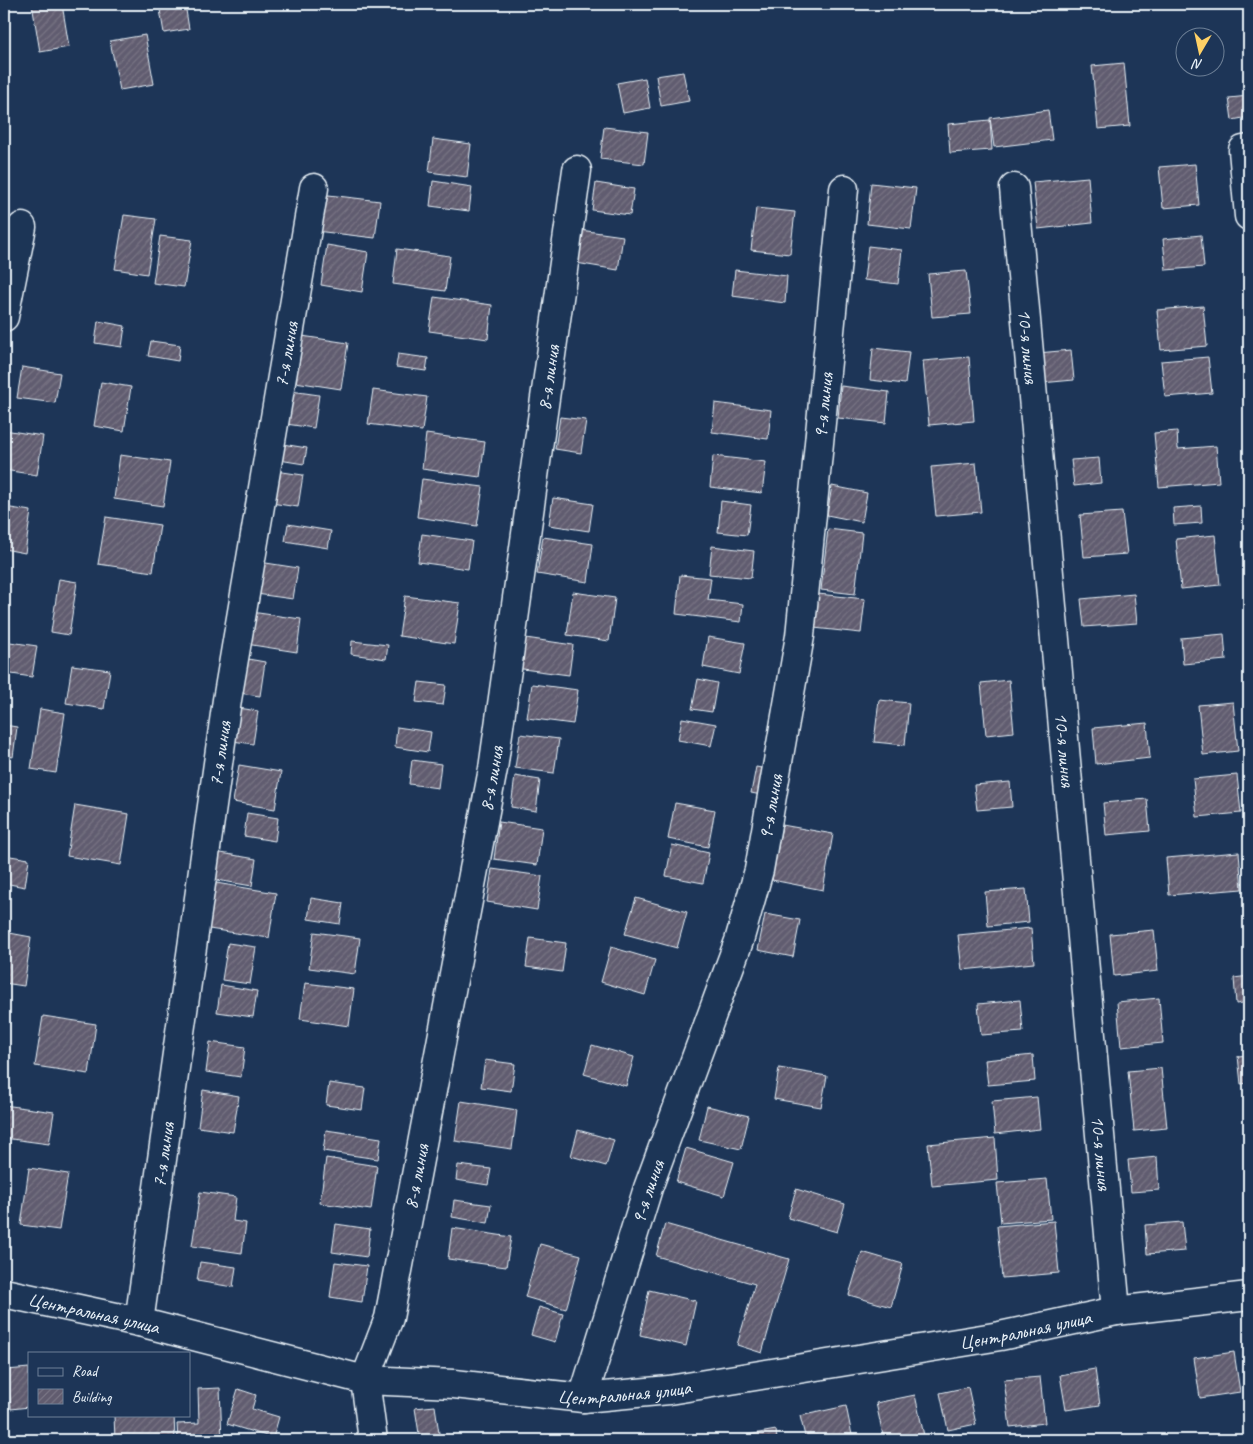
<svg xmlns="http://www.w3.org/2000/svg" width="1253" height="1444" font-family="Caveat,sans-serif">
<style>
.building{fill:url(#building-hatch);stroke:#e8f1f8}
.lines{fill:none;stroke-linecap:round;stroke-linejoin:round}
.street-casing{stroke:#e8f1f8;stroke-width:31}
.street{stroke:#1d3557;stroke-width:28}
.labels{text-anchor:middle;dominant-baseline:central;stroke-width:5;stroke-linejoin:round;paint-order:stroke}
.street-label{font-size:20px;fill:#e8f1f8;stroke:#1d3557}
</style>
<defs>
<pattern id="building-hatch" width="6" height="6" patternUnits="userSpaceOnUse" patternTransform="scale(1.25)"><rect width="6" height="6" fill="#615c6f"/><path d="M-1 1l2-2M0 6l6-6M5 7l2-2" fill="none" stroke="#787484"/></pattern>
</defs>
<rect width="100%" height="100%" fill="#1d3557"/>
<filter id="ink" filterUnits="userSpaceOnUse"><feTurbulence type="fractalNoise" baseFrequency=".02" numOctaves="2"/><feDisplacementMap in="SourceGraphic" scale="10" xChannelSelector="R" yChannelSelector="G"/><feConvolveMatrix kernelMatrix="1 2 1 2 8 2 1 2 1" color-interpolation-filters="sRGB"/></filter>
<g filter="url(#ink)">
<path class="building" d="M32 4H62L69 47 40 52Z
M159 4H185L189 29 164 33Z
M145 35 154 84 120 90 110 41Z
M1124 63 1130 126 1098 129 1092 66Z
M683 72 689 101 661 106 656 76Z
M645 78 650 108 623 113 617 83Z
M1249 96V117L1232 120 1229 98Z
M1048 110 1052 140 994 147 990 118Z
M990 120 992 150 950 153 948 124Z
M604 127 648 132 644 164 600 159Z
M433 139 471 144 467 177 429 172Z
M1195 164 1199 205 1163 208 1159 167Z
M1088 177 1092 223 1038 229 1033 182Z
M433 181 472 187 469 211 430 206Z
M596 183 634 189 630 215 592 210Z
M871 183 916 188 911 229 867 224Z
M320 194 380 201 375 238 316 231Z
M756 208 795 212 790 254 751 250Z
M124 215 156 219 147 274 115 269Z
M580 230 623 236 618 270 576 263Z
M1201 235 1204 267 1166 270 1163 239Z
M160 236 192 240 184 287 153 283Z
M327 245 368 252 362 292 321 285Z
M868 246 902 250 898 284 864 280Z
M397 249 450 256 445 291 393 284Z
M735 270 787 276 785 303 732 296Z
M966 271 971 314 932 317 928 274Z
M434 297 492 305 488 339 429 331Z
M1203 306 1207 346 1161 350 1157 310Z
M98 321 125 326 122 347 95 343Z
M302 336 348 343 341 389 295 382Z
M151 341 180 345 178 361 148 356Z
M873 348 909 352 905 384 870 380Z
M1071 350 1074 380 1041 383 1038 353Z
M398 354 428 358 426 371 396 367Z
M969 357 974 421 929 425 923 361Z
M1208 357 1212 393 1165 397 1161 361Z
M22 367 60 373 55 403 17 398Z
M101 382 131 387 124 431 94 426Z
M841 386 889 392 886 423 838 418Z
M284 390 319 395 314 428 279 423Z
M373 390 427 397 422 431 368 424Z
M715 403 771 410 768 439 712 432Z
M560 417 586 420 581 453 555 449Z
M4 430 43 436 37 475 4 470Z
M1177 431 1178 449 1216 446 1219 482 1159 487 1154 433Z
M426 434 485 442 480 477 422 469Z
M276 443 307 448 304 464 273 459Z
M120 455 170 462 163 506 114 499Z
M713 456 766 462 762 493 710 487Z
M1099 458 1101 483 1074 486 1071 460Z
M976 463 981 512 936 516 931 467Z
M269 470 303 475 298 507 264 502Z
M422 479 483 487 477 526 417 517Z
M832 486 867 493 862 522 827 515Z
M553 498 593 504 589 531 549 525Z
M721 501 751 505 747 535 718 532Z
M1201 506 1202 523 1174 525 1173 508Z
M4 507 31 511 25 553 4 549Z
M1122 512 1127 554 1084 557 1080 515Z
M106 517 160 525 153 572 98 564Z
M288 524 331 531 328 548 285 541Z
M828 529 862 533 855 594 821 590Z
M422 534 472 541 468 569 418 562Z
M1215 535 1220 585 1181 589 1176 539Z
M543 537 593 544 588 582 537 574Z
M712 546 754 551 751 578 709 574Z
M253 561 298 568 293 599 249 593Z
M680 575 711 578 708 600 743 604 741 622 676 614Z
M59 579 77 582 69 635 51 632Z
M573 592 615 598 609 641 567 635Z
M818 594 865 599 861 633 814 628Z
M1134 594 1137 623 1084 627 1081 599Z
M405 596 460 603 454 644 399 636Z
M251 612 301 619 297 652 246 644Z
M1224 634 1226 660 1183 664 1181 638Z
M519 637 573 645 569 675 515 668Z
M708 637 745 643 739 674 703 667Z
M352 641 388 645 386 659 351 654Z
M10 642 37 646 32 677 5 673Z
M237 657 265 662 260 696 232 692Z
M72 665 110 670 104 709 66 703Z
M698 679 717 683 712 712 692 709Z
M1009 680 1014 732 986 735 981 683Z
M419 682 446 685 443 705 416 702Z
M532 684 578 690 573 724 527 718Z
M879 700 909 703 905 745 874 742Z
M1233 702 1238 751 1203 755 1198 705Z
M232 707 258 711 253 744 226 740Z
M40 709 65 713 56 773 31 769Z
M682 718 716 724 711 746 678 740Z
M1147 723 1150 758 1096 764 1093 728Z
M4 725 17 727 13 757 4 755Z
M397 727 431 732 428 752 395 747Z
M520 734 559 739 554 773 515 768Z
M412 760 441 764 438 788 409 784Z
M239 765 281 772 275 809 233 802Z
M756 767 772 770 767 796 751 793Z
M1237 775 1241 813 1197 817 1193 779Z
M515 776 540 780 536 811 511 807Z
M1010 782 1012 807 977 810 974 785Z
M1147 799 1150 831 1106 835 1103 803Z
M675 803 715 810 708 847 668 839Z
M75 805 129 814 121 865 67 856Z
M247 813 278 818 275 841 244 836Z
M499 822 542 828 537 865 494 859Z
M782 825 833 834 823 890 772 880Z
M672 845 709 853 703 883 666 876Z
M215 852 256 859 252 886 211 879Z
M1239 852 1242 889 1169 895 1166 858Z
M4 855 29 859 25 887 4 883Z
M492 869 542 876 537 910 487 902Z
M216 883 276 893 269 938 209 929Z
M1026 889 1029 922 988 926 985 892Z
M311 898 343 903 340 924 308 919Z
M636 898 687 912 677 948 625 934Z
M765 914 800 920 793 957 758 950Z
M1031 928 1034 963 962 970 958 935Z
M1154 930 1158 971 1114 976 1110 934Z
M4 932 31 937 24 986 4 983Z
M314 932 360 938 355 974 309 968Z
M530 938 566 943 562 972 526 967Z
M228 943 256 947 250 984 222 980Z
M611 947 655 960 645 995 601 982Z
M1249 976V1002L1236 1004 1234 978Z
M305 983 354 989 349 1026 300 1019Z
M221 985 257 991 253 1017 217 1012Z
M1159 998 1163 1043 1121 1047 1117 1002Z
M1020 1000 1023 1032 981 1035 978 1004Z
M43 1016 96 1024 89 1074 35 1066Z
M210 1042 245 1047 241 1077 206 1072Z
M592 1045 634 1057 626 1086 584 1074Z
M1033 1055 1035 1081 988 1085 985 1060Z
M1249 1055V1083L1241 1084 1238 1056Z
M485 1060 515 1064 511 1091 481 1087Z
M779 1068 827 1076 821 1107 774 1099Z
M1161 1068 1167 1128 1134 1131 1128 1071Z
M329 1083 365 1088 362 1110 326 1105Z
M203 1090 239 1096 233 1132 198 1127Z
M1037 1097 1040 1129 995 1134 992 1101Z
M461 1101 517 1110 512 1149 455 1141Z
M4 1105 54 1112 49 1144 4 1138Z
M707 1106 749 1116 741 1149 699 1140Z
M326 1130 381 1138 378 1159 323 1151Z
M578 1130 614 1140 606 1166 571 1156Z
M995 1138 998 1180 932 1186 928 1144Z
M686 1148 734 1162 724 1196 676 1182Z
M1157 1157 1159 1190 1131 1192 1128 1160Z
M326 1158 377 1166 371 1210 320 1203Z
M458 1165 491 1169 488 1185 456 1180Z
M29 1168 68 1174 59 1230 21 1225Z
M1047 1179 1051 1219 1001 1223 997 1183Z
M796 1189 845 1204 837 1232 788 1218Z
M200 1192 236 1197 233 1221 246 1223 242 1253 192 1246Z
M454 1200 491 1205 488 1223 452 1217Z
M1054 1221 1059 1273 1002 1278 997 1226Z
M1182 1222 1185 1251 1147 1254 1145 1225Z
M336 1224 370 1229 367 1257 332 1252Z
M665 1224 789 1259 762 1353 737 1345 755 1284 656 1256Z
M452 1228 511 1237 506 1267 448 1259Z
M540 1244 581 1255 566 1309 525 1297Z
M862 1252 903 1264 891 1307 849 1295Z
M200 1262 236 1267 233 1287 197 1281Z
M335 1262 367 1266 362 1302 330 1297Z
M649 1290 696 1301 686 1346 640 1335Z
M539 1307 563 1314 555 1342 531 1335Z
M1234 1352 1240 1392 1200 1398 1194 1358Z
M29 1368V1407L11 1409 7 1370Z
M1095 1369 1100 1405 1066 1410 1060 1375Z
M1040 1377 1045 1423 1010 1427 1004 1380Z
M968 1387 976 1424 948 1430 940 1393Z
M220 1388 222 1440H178L177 1424 199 1423 198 1389Z
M238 1389 256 1395 252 1409 279 1417 273 1438 227 1424Z
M915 1395 925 1440H884L876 1403Z
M435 1406 440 1440H400H420L415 1408Z
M846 1406 853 1440H806L800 1416Z
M114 1415H174L175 1440H115Z
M776 1430 777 1440H732L731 1438Z"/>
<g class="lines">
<defs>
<g id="street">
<path d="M1249 149 1243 150 1249 216"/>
<path id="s1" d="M1014 188 1116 1311"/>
<path d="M4 317 22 227"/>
<path id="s2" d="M4 1293 139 1322 365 1380 454 1384 583 1398 669 1390 1000 1336 1116 1311 1249 1296"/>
<path id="s3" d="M139 1322 227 700 314 188"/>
<path id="s4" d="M583 1398 648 1188 739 941 759 870 800 636 844 189"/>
<path id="s5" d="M373 1440 365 1380 389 1318 493 769 577 170"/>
</g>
</defs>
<use href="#street" class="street-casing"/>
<use href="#street" class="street"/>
</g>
</g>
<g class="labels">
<g class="street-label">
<text stroke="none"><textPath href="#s1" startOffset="159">10-я линия</textPath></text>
<text stroke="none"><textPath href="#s3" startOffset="979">7-я линия</textPath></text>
<text stroke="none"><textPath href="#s5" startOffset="1081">8-я линия</textPath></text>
<text stroke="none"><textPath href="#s4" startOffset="1026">9-я линия</textPath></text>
<text stroke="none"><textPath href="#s1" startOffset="564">10-я линия</textPath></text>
<text stroke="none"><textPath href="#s3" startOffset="574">7-я линия</textPath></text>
<text stroke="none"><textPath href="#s5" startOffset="676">8-я линия</textPath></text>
<text stroke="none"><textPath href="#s4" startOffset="621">9-я линия</textPath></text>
<text stroke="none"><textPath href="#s1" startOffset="969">10-я линия</textPath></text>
<text stroke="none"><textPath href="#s3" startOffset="169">7-я линия</textPath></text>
<text stroke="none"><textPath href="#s5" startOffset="271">8-я линия</textPath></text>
<text stroke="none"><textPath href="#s4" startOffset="216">9-я линия</textPath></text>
<text stroke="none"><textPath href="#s2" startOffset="92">Центральная улица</textPath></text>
<text stroke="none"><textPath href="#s2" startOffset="1038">Центральная улица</textPath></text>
<text stroke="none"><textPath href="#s2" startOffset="632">Центральная улица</textPath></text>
</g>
</g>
<rect width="1253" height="1444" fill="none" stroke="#1d3557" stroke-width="20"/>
<rect x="10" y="10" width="1233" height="1424" fill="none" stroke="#e8f1f8" stroke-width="2" filter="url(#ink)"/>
<rect x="28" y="1352" width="162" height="65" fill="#1d3557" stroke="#6e8097"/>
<rect x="38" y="1368" width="25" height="8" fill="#1d3557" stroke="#6e8097"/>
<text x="72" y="1376" font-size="15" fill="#e8f1f8">Road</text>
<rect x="38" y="1389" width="25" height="15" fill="url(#building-hatch)" stroke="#6e8097"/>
<text x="72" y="1402" font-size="15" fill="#e8f1f8">Building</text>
<g transform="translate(1200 52) rotate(189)"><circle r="24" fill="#1d3557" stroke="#6e8097"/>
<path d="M0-4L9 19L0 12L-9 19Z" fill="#ffd166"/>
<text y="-8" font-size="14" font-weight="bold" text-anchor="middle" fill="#e8f1f8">N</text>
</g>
</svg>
